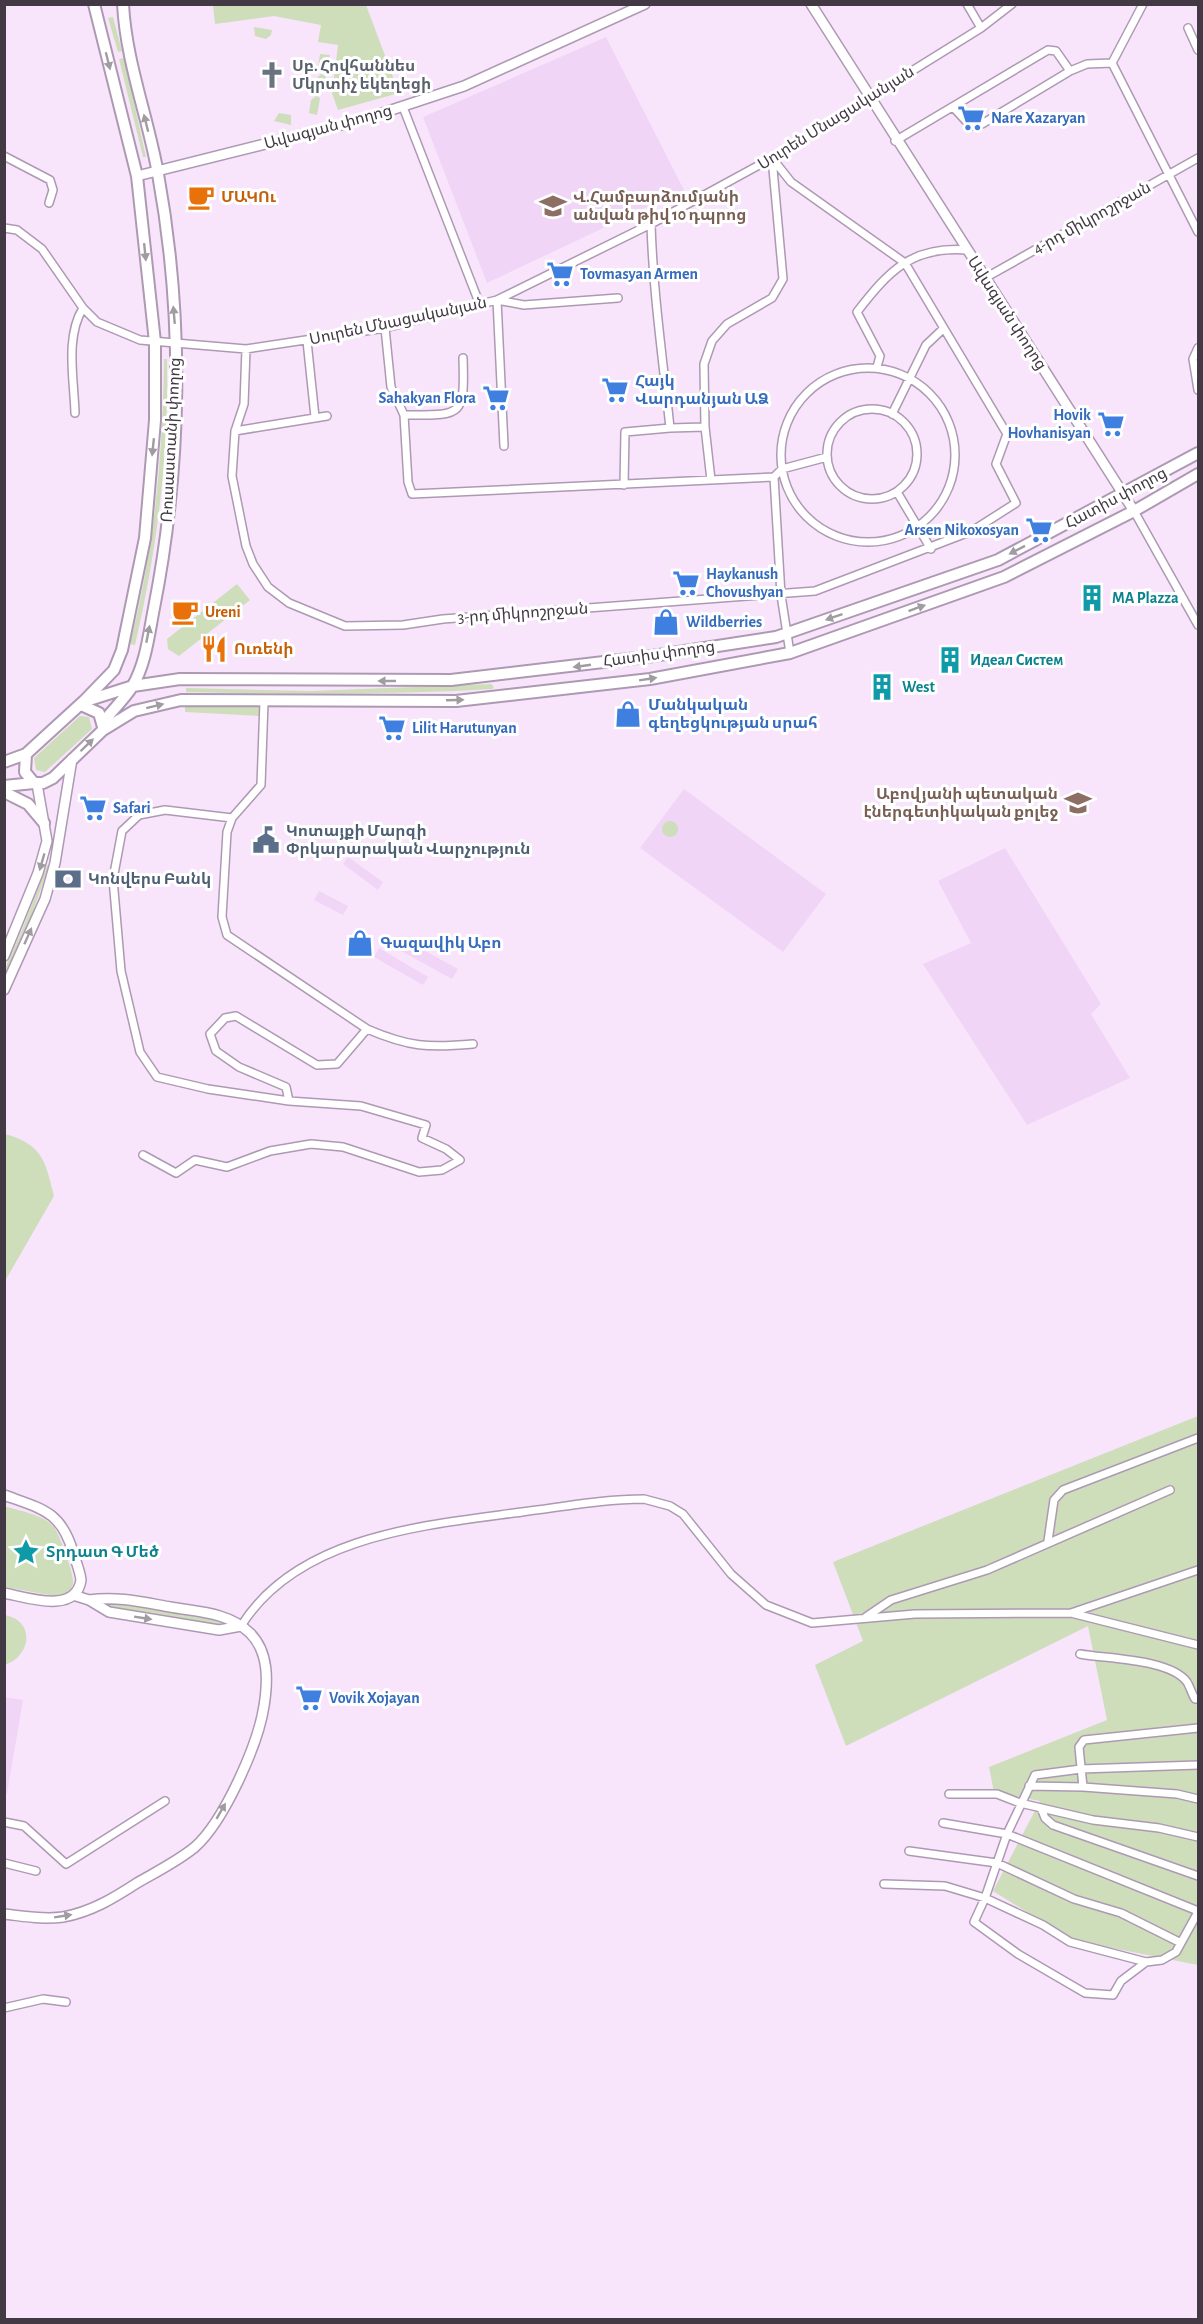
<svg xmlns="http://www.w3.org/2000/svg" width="1203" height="2324" font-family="'Alegreya Sans','Noto Sans Armenian',sans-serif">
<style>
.built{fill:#f1d5f7}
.green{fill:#ceddba}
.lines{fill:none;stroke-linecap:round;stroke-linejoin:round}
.minor-casing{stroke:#ae99b3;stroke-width:10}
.tertiary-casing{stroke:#ae99b3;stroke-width:12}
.secondary-casing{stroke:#ae99b3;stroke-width:14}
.minor{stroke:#fff;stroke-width:7}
.tertiary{stroke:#fff;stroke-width:9}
.secondary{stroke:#fff;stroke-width:10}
.oneway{fill:#a09ca2}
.labels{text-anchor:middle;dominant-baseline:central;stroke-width:6;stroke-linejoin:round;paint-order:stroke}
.worship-label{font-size:16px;font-weight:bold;fill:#5b616d;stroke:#fff;text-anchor:start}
.street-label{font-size:16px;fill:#423944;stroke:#fff}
.shop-label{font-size:16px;font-weight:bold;fill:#366cbe;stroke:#fff;text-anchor:start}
.food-label{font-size:16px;font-weight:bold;fill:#c56008;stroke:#fff;text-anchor:start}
.education-label{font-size:16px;font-weight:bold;fill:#785e54;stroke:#fff;text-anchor:start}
.culture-label{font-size:16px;font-weight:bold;fill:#0d838f;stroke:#fff;text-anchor:start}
.service-label{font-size:16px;font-weight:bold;fill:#4e5e75;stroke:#fff;text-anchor:start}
</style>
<rect width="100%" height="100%" fill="#f8e5fc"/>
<path class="built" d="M606 37 684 190 487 283 423 117Z
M684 789 826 894 783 952 640 848Z
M1005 848 1101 1004 1091 1014 1130 1078 1027 1125 923 964 971 943 938 881Z
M348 857 383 882 378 890 343 864Z
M319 891 348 906 343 915 314 900Z
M398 936 458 969 452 979 392 946Z
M379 948 428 977 423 985 374 957Z
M4 1697 23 1700 7 1794H4Z"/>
<path class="green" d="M213 5H366L399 93 338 110 332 93 338 45 318 42 321 25 274 16 215 24Z
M113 17 122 51 118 52 108 18Z
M254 27 272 30 271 35 266 39 255 36Z
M320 54 330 55 326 72 318 67Z
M124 58 146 157H143L119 59Z
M321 74 326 76 322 92H317L314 88 316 79Z
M316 96 320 98 317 115 309 113 311 100Z
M279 113 291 115V125L274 121Z
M164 359H167C169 456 157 550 135 645L130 644C154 550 163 456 164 359Z
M237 584 250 600 179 656 168 649 167 639Z
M491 684 494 687 492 689C390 695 288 694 186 692V688L311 691Z
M185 704 260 707V716L185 712Z
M80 716 89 717 92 729 45 772 36 770 34 758Z
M662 829a8 8 0 1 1 16 0a8 8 0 1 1-16 0Z
M47 865 49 866 26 931 5 976V968L22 930Z
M5 1134C43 1145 45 1160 54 1196L5 1281Z
M1198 1416V1965L1072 1940 993 1891 1040 1801 994 1792 989 1767 1107 1720 1088 1626 846 1746 815 1665 863 1641 833 1562Z
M4 1506C19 1511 42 1514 53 1526 59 1532 75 1576 73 1584 71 1592 66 1594 60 1597L5 1587Z
M108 1602 218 1619 224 1623 217 1625 110 1607 104 1603Z
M5 1615C35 1621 32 1655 5 1665Z"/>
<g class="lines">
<defs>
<path id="minor" d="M967 4 981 28
M1143 4 1112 63 1198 232
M1188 28 1198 50
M403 107 480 305
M953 107 965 120 974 126 982 124 1070 71 1087 64 1112 63
M895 141 1048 50 1056 51 1070 71
M4 156 50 180 53 190 49 203
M651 224C653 292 663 360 670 428L705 427
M4 228 17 230 42 249 83 308 97 322 140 340 246 349 385 328 497 300 651 224 772 158 981 28 1012 4
M985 278 1198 158
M385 328 391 387 404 415C462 415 465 418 463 358
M307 341 315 417
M1198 348 1193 359 1198 390
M246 349 244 404 235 431 232 476 246 546 253 564 268 587 289 603 345 626 403 625 443 619 815 591 972 531 1016 503 996 464 1007 434 905 263 791 182 772 158
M877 367 880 356 857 312C889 271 911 246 967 250
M781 455a87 87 0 1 1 174 0a87 87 0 1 1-174 0Z
M827 454a45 45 0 1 1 90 0a45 45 0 1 1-90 0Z
M75 413C74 379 65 337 83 308
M892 414 926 345 943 329
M404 415 408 482 412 494 774 477 782 469 827 457
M235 431 327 416
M504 446 497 300 524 305 618 298
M774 477 781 595 790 653
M711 480 705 427 704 364 712 341 727 324 772 298 783 279 772 158
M624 485 625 432 670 428
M897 492 931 549
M1134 511 1198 625
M264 702 261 785 232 818 227 832 222 917 227 935 367 1029C409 1047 428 1048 473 1044
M289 1101 286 1087 239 1067 216 1051 210 1034 225 1018 236 1016 317 1065 337 1064 367 1029
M143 1155 176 1173 195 1160 227 1167 270 1151 311 1144 343 1147 419 1172 442 1170 460 1160 446 1149 422 1138 426 1125 361 1106 289 1101 208 1089 157 1077 140 1052 121 971 113 879 122 831 139 815 165 810 232 818
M1048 1541 1054 1500 1063 1490 1198 1438
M1071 1613 1198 1570
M866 1617 891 1600 987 1570 1170 1490
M241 1626C298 1535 426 1525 522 1512 562 1507 603 1499 644 1499L670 1506 683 1514 731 1574 766 1605 812 1623 915 1614 1071 1613 1198 1645
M1080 1654C1108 1659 1170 1659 1187 1682 1190 1687 1192 1694 1195 1699H1198
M1198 1765 1081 1769 1035 1775 1007 1834 985 1898 1043 1925 1070 1942 1146 1962 1162 1960 1176 1952 1198 1912
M1029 1786 1083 1787 1079 1747 1084 1740 1198 1728
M1083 1787 1177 1794 1198 1799
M949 1794H997L1020 1803 1093 1820 1159 1828 1198 1837
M1041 1808 1045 1818 1053 1825 1198 1876
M4 1822 24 1826 66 1864 165 1801
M943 1823 1007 1834 1198 1911
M909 1851 997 1863 1074 1899 1121 1913 1181 1943
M4 1863 36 1871
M884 1884 945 1886 985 1898 974 1922 1018 1954 1085 1993 1113 1995 1121 1981 1146 1962
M4 2008 43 1999 66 2002"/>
<path id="tertiary" d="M811 4 1134 511
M137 176 361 120 464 86 645 4
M4 956 38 873 47 841 37 784
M4 990 45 899 55 863 72 759
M4 1495C42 1509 61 1511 73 1552 76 1562 80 1571 81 1580 76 1615 26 1597 4 1593
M73 1595 89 1600 109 1612 219 1630 241 1626
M4 1914C23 1916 44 1920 63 1917 91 1912 114 1898 137 1883 156 1872 178 1861 195 1847 224 1821 258 1745 264 1706 268 1681 269 1652 250 1633 228 1612 198 1612 170 1607 142 1602 117 1596 89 1600"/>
<path id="secondary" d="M94 4 137 176 155 342V420L145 538 122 650 114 670 84 701 26 754 25 772 34 783H43L53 778 103 730 134 711 181 700 456 701 650 679 790 653 1004 577 1134 511 1198 474
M86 701 133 686 180 679 451 680 646 657 776 637 998 560 1198 453
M81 705 99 713 103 727
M103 722C113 710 124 699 132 687 146 664 149 633 154 608 182 466 184 316 158 174 148 117 126 62 123 4
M4 762 26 754
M4 786 34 783
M4 792 28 804 44 823"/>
</defs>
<use href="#minor" class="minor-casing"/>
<use href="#tertiary" class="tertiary-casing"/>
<use href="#secondary" class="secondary-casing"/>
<use href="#minor" class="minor"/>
<use href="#tertiary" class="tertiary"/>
<use href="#secondary" class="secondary"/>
</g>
<defs><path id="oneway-solid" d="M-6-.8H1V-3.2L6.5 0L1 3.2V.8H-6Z" transform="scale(1.5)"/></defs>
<g class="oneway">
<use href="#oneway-solid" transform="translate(108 61) rotate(76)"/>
<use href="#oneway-solid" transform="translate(146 123) rotate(-104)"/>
<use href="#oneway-solid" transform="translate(145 252) rotate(84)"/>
<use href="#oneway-solid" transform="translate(174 315) rotate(-95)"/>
<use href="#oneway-solid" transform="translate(153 447) rotate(96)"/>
<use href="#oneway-solid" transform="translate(1017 550) rotate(153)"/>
<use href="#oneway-solid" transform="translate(917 608) rotate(-20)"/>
<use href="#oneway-solid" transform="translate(834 617) rotate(161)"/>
<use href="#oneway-solid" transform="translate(148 634) rotate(-79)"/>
<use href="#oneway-solid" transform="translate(582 666) rotate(172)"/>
<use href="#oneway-solid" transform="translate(648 679) rotate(-9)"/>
<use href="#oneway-solid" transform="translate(387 681) rotate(180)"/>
<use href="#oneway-solid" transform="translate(455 700) rotate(-2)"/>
<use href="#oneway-solid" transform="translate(155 706) rotate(-14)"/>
<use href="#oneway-solid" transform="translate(87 745) rotate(-44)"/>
<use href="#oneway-solid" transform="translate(42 862) rotate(106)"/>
<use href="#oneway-solid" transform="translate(28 936) rotate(-66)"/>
<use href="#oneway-solid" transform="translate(143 1618) rotate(9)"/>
<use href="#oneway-solid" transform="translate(221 1811) rotate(-60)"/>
<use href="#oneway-solid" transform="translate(63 1916) rotate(-9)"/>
</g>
<defs>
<symbol id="church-bare" viewBox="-9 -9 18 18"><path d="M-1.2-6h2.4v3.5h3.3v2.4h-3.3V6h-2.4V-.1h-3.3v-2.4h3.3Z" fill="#6b7280" stroke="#fff" stroke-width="2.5" paint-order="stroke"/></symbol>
<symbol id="supermarket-bare" viewBox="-9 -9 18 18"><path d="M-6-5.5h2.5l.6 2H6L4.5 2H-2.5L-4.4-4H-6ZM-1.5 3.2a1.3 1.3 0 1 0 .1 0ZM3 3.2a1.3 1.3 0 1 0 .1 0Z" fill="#3f7fe0" stroke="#fff" stroke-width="2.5" paint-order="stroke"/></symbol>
<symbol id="cafe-bare" viewBox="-9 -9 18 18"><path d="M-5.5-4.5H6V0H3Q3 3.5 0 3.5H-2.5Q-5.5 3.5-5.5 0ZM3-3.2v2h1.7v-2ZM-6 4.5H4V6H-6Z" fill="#e8710a" stroke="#fff" stroke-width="2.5" paint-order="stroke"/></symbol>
<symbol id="school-bare" viewBox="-9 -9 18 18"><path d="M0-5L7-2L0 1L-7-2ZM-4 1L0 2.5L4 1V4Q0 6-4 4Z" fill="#8d6e63" stroke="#fff" stroke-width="2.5" paint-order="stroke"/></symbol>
<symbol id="building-bare" viewBox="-9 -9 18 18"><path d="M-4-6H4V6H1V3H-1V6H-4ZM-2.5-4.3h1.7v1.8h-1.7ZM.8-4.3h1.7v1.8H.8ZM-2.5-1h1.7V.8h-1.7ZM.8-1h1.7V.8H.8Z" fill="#0f9aa8" stroke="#fff" stroke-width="2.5" paint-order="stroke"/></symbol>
<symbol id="shop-bare" viewBox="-9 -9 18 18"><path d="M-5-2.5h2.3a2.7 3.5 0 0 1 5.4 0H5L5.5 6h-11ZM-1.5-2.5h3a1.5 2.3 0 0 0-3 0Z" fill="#3f7fe0" stroke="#fff" stroke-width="2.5" paint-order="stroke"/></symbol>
<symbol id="restaurant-bare" viewBox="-9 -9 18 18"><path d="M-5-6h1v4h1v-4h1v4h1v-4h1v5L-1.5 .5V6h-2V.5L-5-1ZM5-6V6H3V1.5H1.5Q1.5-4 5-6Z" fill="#e8710a" stroke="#fff" stroke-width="2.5" paint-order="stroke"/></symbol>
<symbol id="university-bare" viewBox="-9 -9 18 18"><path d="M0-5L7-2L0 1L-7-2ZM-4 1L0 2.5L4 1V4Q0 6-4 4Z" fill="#8d6e63" stroke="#fff" stroke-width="2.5" paint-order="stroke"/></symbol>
<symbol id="civic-bare" viewBox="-9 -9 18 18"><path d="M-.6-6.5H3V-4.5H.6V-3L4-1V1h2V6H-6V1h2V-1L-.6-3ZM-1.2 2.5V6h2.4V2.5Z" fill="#5c6f8a" stroke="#fff" stroke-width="2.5" paint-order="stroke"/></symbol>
<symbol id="bank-bare" viewBox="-9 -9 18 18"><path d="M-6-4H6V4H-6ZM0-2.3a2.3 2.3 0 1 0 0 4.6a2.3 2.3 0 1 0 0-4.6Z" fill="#5c6f8a" stroke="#fff" stroke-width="2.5" paint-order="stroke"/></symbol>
<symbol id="sight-bare" viewBox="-9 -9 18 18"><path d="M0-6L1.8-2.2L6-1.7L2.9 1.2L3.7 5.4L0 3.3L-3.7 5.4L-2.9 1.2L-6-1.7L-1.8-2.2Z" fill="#0f9aa8" stroke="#fff" stroke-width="2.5" paint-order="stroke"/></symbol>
</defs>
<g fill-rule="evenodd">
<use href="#church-bare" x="253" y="56" width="38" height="38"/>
<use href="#supermarket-bare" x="952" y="99" width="38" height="38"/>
<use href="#cafe-bare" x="182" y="178" width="38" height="38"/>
<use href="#school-bare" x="534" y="187" width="38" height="38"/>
<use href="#supermarket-bare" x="541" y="255" width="38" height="38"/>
<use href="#supermarket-bare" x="596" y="371" width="38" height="38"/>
<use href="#supermarket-bare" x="477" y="379" width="38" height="38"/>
<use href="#supermarket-bare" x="1092" y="405" width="38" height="38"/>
<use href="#supermarket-bare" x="1020" y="511" width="38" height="38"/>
<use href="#supermarket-bare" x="667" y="564" width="38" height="38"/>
<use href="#building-bare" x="1073" y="579" width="38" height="38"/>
<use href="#cafe-bare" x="166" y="593" width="38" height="38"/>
<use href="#shop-bare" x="647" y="603" width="38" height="38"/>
<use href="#restaurant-bare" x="195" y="630" width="38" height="38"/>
<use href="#building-bare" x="931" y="641" width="38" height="38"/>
<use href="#building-bare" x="863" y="668" width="38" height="38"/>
<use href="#shop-bare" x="609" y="695" width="38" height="38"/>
<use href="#supermarket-bare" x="373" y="709" width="38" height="38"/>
<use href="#university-bare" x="1059" y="784" width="38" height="38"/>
<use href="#supermarket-bare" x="74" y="789" width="38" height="38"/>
<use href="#civic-bare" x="247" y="821" width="38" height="38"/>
<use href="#bank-bare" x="49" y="860" width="38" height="38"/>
<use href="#shop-bare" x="341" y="924" width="38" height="38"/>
<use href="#sight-bare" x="7" y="1533" width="38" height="38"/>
<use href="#supermarket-bare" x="290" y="1679" width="38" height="38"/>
</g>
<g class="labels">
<g class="worship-label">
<text x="292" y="66">Սբ. Հովհաննես<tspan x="292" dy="18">Մկրտիչ եկեղեցի</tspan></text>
</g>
<g class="street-label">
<text transform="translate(836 118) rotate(-32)">Սուրեն Մնացականյան</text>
<text transform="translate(328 127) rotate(-15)">Ավագյան փողոց</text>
<text transform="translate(1092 218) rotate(-29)">4-րդ միկրոշրջան</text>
<text transform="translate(1007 313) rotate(57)">Ավագյան փողոց</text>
<text transform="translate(398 321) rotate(-12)">Սուրեն Մնացականյան</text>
<text transform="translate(171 440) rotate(-87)">Ռուսաստանի փողոց</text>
<text transform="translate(1116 498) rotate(-28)">Հատիս փողոց</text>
<text transform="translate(523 613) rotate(-4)">3-րդ միկրոշրջան</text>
<text transform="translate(659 654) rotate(-8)">Հատիս փողոց</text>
</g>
<g class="shop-label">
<text x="991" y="118">Nare Xazaryan</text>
<text x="580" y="274">Tovmasyan Armen</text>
<text x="635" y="381">Հայկ<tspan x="635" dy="18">Վարդանյան ԱՁ</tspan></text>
<text x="476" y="398" text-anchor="end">Sahakyan Flora</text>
<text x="1091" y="415" text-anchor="end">Hovik<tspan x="1091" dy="18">Hovhanisyan</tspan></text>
<text x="1019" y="530" text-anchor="end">Arsen Nikoxosyan</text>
<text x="706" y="574">Haykanush<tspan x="706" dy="18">Chovushyan</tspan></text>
<text x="686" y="622">Wildberries</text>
<text x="648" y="705">Մանկական<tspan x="648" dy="18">գեղեցկության սրահ</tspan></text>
<text x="412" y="728">Lilit Harutunyan</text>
<text x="113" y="808">Safari</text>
<text x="380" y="943">Գազավիկ Աբո</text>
<text x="329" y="1698">Vovik Xojayan</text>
</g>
<g class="food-label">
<text x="221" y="197">ՄԱԿՈւ</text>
<text x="205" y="612">Ureni</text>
<text x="234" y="649">Ուռենի</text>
</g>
<g class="education-label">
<text x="573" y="197">Վ.Համբարձումյանի<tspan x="573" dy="18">անվան թիվ 10 դպրոց</tspan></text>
<text x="1058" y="794" text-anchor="end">Աբովյանի պետական<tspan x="1058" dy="18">էներգետիկական քոլեջ</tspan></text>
</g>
<g class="culture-label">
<text x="1112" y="598">MA Plazza</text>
<text x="970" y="660">Идеал Систем</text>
<text x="902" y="687">West</text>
<text x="46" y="1552">Տրդատ Գ Մեծ</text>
</g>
<g class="service-label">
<text x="286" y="831">Կոտայքի Մարզի<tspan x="286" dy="18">Փրկարարական Վարչություն</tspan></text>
<text x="88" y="879">Կոնվերս Բանկ</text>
</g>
</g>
<rect width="1203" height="2324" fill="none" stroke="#423944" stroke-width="12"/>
</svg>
